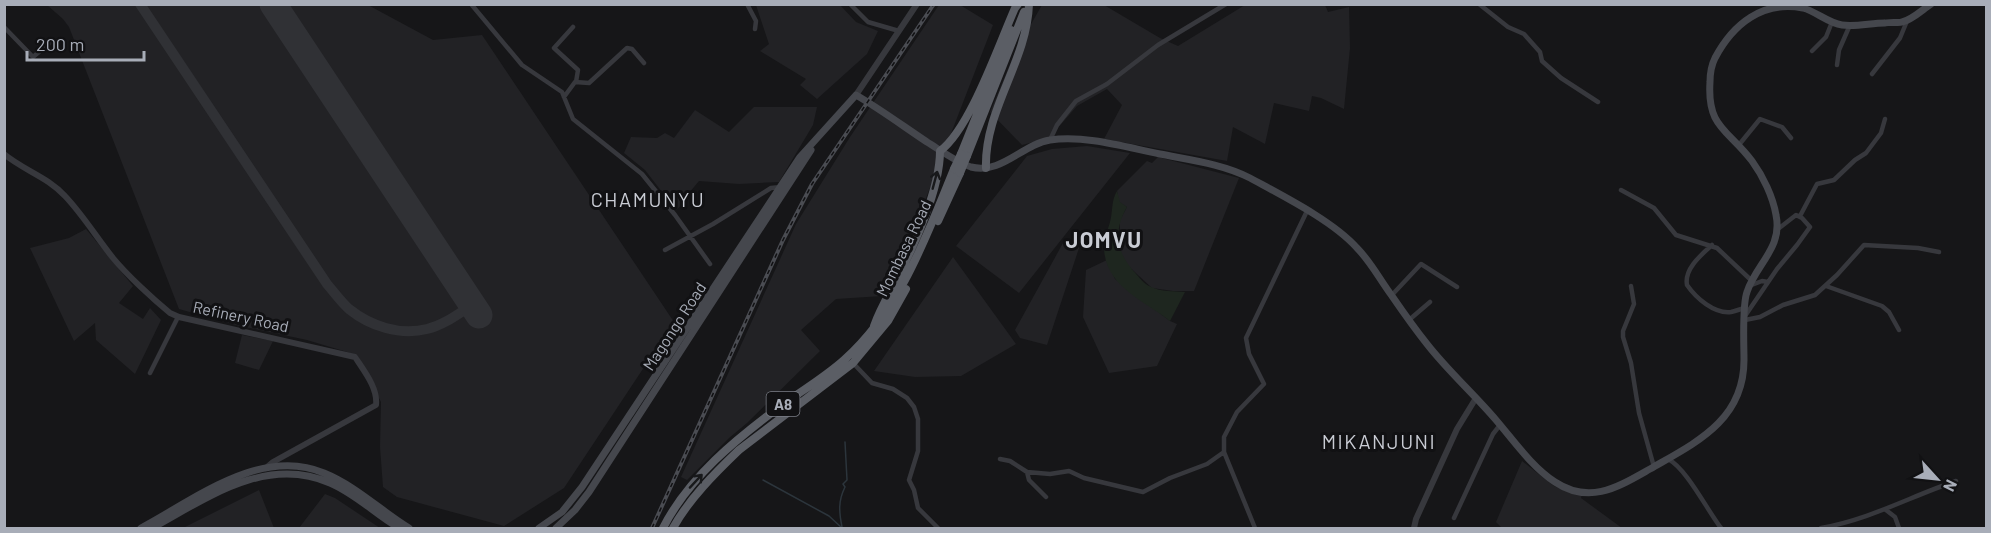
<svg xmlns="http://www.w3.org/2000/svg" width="1991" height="533" font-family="Barlow,sans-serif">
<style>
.built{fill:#222225}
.green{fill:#1e261f}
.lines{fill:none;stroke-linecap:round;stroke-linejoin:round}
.stream{stroke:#2c353c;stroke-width:1.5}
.taxiway{stroke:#303135;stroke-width:10}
.runway{stroke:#303135;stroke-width:27}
.minor{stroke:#37383d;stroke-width:4.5}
.tertiary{stroke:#37383d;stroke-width:6}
.secondary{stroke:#45474d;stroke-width:7}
.trunk{stroke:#5b5e65;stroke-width:8}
.rail-casing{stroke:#4a4c52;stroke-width:4}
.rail{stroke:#111113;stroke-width:1.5;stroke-dasharray:4.5;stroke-linecap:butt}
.trunk-bridge{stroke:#5b5e65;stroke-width:8}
.oneway{stroke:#18191b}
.labels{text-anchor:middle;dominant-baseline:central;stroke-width:6;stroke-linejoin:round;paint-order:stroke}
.shield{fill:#111113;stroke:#7b7e86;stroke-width:1.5}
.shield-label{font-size:15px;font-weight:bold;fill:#a8adb8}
.street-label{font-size:16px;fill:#a8adb8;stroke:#111113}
.quarter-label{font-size:20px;letter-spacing:1.5px;fill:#c9ccd4;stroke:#111113}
.district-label{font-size:22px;font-weight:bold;letter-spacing:1.5px;fill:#c9ccd4;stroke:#111113}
</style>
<rect width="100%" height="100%" fill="#161618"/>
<path class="built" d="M47 5H368L433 40 482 35 674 322 564 488 504 526 397 497 383 487 380 447 381 402 357 355 307 340 236 325 179 309 69 27 63 19Z
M756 5H840L856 22 878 31 867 54 817 99 800 85 806 79 760 51 769 44Z
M939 5H960L993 25 909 242 900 274 882 296 836 299 801 330 820 351 747 423 729 438 687 480 681 477 796 224 850 137Z
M1042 5H1104L1160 38 1178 46 1245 5H1325L1328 12 1349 7 1350 48 1344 109 1321 98 1312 96 1309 111 1274 103 1265 144 1233 127 1227 161 1104 139 1122 105 1107 89 1077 106 1049 138 1022 145 990 112 1015 52Z
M754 107H817L813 125 779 182 739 184 699 181 684 199 683 204 676 210 645 170 624 153 631 137 657 138 665 133 674 138 695 110 729 132Z
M1087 146 1130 153 1019 293 956 246 1027 156 1052 149Z
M1158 157 1239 178 1194 291H1173L1152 288 1125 263 1120 254V220L1127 207 1119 202 1117 191 1147 161 1152 163Z
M86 229 133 286 119 303 143 319 150 308 161 320 135 374 96 340 95 323 74 341 30 248 69 238Z
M1063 243 1080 245 1047 345 1020 338 1015 330Z
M953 257 1016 344 961 376 915 377 874 371Z
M1107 260 1115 279 1170 321 1177 324 1157 366 1109 373 1083 317 1086 270Z
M242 335 273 341 259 370 235 363Z
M1522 461 1554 486 1571 493 1582 494 1581 498 1622 528H1502L1496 522Z
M259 490 274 528H183Z
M325 494 335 498 380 528H299Z"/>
<path class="green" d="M1117 191 1120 202 1127 207C1112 233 1117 254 1137 275 1141 280 1146 285 1151 287 1161 292 1174 291 1185 292L1170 321C1145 301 1106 287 1104 249 1103 241 1108 230 1110 222 1113 211 1111 201 1117 191Z"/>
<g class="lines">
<path class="stream" d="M763 480 829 516 842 528
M842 527C839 512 838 501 845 487L843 484 847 480 845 442"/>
<path class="taxiway" d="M140 4 327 284C334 292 341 302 349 309 370 326 400 336 427 329 444 325 458 314 472 305"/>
<path class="runway" d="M273 4 479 315"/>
<path class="minor" d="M471 4 522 65 562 92 573 119 642 174 675 215 710 264
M747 4 756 21 755 29
M850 4 868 22 899 31
M1479 4 1508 27 1524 34 1540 52 1542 61 1561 78 1598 102
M4 27 33 57 52 41
M573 27 554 48 578 70 576 82
M1812 51 1826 37 1832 22
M1837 65 1839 50 1850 25
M1872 74 1900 38 1907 21
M564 97 575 82 589 83 627 48 632 49 644 63
M1050 140 1057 125 1076 101 1107 84 1158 45 1226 4
M1738 146 1760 119 1782 127 1791 138
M1621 190 1654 208 1676 235 1717 248 1752 281
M1800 216 1817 184 1834 180 1855 160 1866 153 1881 133 1885 119
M1712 245C1701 255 1684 269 1687 285 1696 298 1714 314 1731 312 1736 311 1740 309 1745 308
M665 250 713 224 771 188 781 187
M1631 286 1634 304 1623 331V337L1631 363 1639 413 1654 467
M1749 286 1762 281 1768 282
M1826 286 1882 306 1889 312 1899 330
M1391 296 1421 264 1457 287
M1745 316 1777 269 1797 245 1810 227 1802 218 1796 215 1778 229
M1409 320 1430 302
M1745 320 1760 317 1783 305 1815 295 1837 275 1864 245 1918 248 1939 252
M853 363 872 383 893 389 907 398 914 407 918 419V451L909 480 914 490 918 508 938 528
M150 373 178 317
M1224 452 1255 528
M1000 459 1010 461 1027 472 1050 474 1069 471 1084 478 1143 492 1170 478 1207 464 1224 452V437L1237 412 1264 384 1249 354 1246 338 1307 211
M1668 459C1687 469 1707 510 1721 528
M1027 472 1029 480 1046 497
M1886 510 1895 517 1899 528
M1454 518 1493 434 1500 425
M1821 528C1871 519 1909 497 1956 481"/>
<path class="tertiary" d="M856 95 917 4
M4 154C23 170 48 177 65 196 83 215 97 238 113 258 127 275 153 299 170 313L179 317 355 357C364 371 378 388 376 405L273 462 266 468
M1414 528 1416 519 1457 429 1476 398"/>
<path class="secondary" d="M141 528C194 500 261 446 324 473 356 486 381 511 409 528
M152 528C207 498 266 455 330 483 356 494 375 514 399 528
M539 528 562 512 582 487 800 157 856 95C880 109 903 126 927 142 940 150 956 162 971 167 1001 175 1023 144 1050 140 1086 135 1125 147 1160 154 1190 160 1223 164 1250 178 1283 196 1333 221 1357 248 1371 262 1380 280 1392 296 1403 312 1415 329 1427 344 1448 371 1474 394 1496 420 1514 441 1532 467 1555 482 1590 505 1618 487 1650 469 1695 443 1744 421 1744 360 1744 344 1742 305 1747 292 1756 264 1783 248 1776 215 1773 197 1763 176 1752 161 1728 129 1707 128 1710 82 1710 73 1711 66 1715 58 1733 24 1763 0 1803 8 1817 12 1828 23 1842 25 1856 27 1871 23 1885 23 1886 22 1901 23 1902 22 1912 20 1922 10 1931 4
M556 528 575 510 589 492 811 150"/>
<path class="trunk" d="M961 154 1011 30
M967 156 1024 12
M986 168C984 110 1027 62 1029 4
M938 221 960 173
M874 326C880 309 888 296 896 281 914 245 940 190 940 151 970 129 999 44 1015 8L1018 4
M663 528C689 477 736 439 782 405 803 390 825 377 844 360 901 309 926 237 954 169
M673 528C689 499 715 473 739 450L853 363 888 321 906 289"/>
<defs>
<path id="rail" d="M652 528 783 240 812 184 934 4"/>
</defs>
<use href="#rail" class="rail-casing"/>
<use href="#rail" class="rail"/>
<path class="trunk-bridge" d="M954 169 961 154
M960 173 967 156"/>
</g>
<defs><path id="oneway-shaft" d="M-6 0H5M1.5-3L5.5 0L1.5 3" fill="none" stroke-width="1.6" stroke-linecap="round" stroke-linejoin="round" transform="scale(1.5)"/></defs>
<g class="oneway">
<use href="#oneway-shaft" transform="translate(935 180) rotate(-75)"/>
<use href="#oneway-shaft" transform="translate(696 481) rotate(-47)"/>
</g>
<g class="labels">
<rect class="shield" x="766.5" y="392" width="33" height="24" rx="4.5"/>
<g class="shield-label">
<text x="783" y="404">A8</text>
</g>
<g class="street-label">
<text transform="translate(903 248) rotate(-64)">Mombasa Road</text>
<text transform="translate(241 316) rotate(12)">Refinery Road</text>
<text transform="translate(674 326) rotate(-57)">Magongo Road</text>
</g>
<g class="quarter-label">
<text x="648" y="199">CHAMUNYU</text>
<text x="1379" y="441">MIKANJUNI</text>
</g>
<g class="district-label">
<text x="1104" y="239">JOMVU</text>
</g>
</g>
<rect width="1991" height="533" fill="none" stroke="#a8adb8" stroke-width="12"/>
<g transform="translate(1937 479) rotate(117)" stroke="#111113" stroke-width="4.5" paint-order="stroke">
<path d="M0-4.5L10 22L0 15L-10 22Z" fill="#a8adb8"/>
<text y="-9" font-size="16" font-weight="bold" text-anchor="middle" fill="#a8adb8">N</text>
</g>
<path d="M27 51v9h117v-9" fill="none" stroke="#a8adb8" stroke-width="3"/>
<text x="36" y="51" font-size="18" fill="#a8adb8" stroke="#111113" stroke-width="4.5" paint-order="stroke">200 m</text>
</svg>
